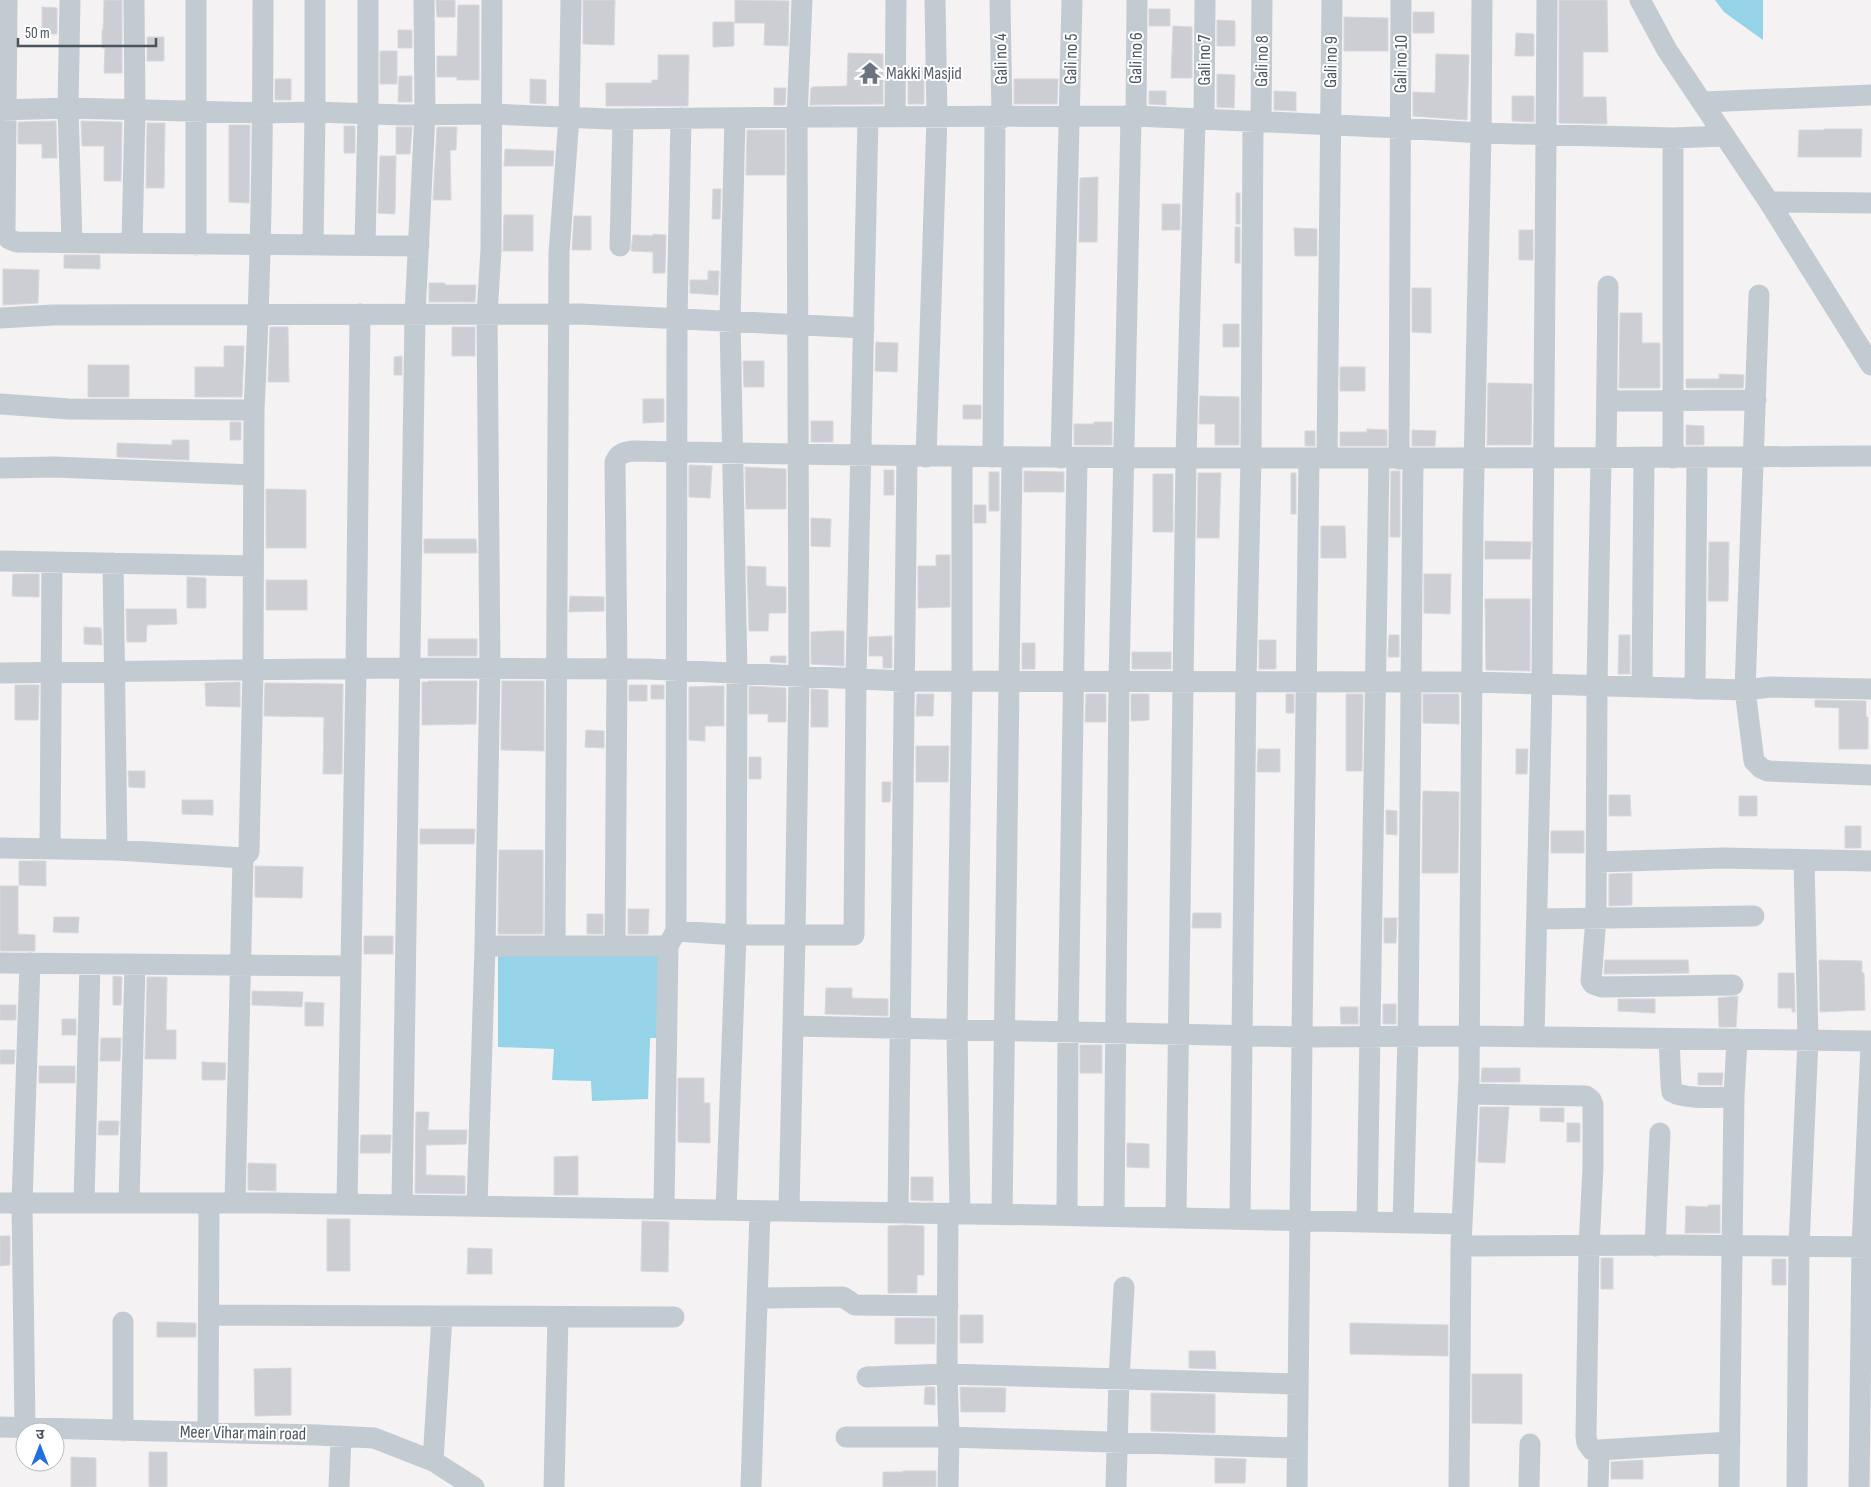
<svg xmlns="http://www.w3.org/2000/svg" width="1871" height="1487" font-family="'Sofia Sans Condensed','Noto Sans Devanagari',sans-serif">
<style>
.water{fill:#94d3e8}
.building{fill:#ccced3;stroke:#d6d8dc}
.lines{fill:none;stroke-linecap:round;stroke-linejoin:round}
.street{stroke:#c3cbd2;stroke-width:21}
.labels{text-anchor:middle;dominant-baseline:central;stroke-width:4;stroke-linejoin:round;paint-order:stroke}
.street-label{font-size:18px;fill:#4a545e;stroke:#fff}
.worship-label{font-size:18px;fill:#5b616d;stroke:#fff;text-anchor:start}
</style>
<rect width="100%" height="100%" fill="#f4f2f2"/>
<path class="water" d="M1715 0H1763V40L1724 12Z
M498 945 665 946 664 1038H650L648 1099 592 1101 591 1081 552 1080 554 1049 498 1047Z"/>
<path class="building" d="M104 0H122V73H104L105 48H102V30H103Z
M436 0H455V17H437Z
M583 0H615L614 45 583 44Z
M735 0 789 1 788 46 764 45 765 23H735Z
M1559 0H1607L1608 52H1583V97H1606L1607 124 1559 123Z
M458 5H479V80H457V77H437V56H457Z
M42 7 57 8V34H42Z
M1149 9H1170V26H1149Z
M1413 12H1434V33H1413Z
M1344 17 1388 18V51H1344Z
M1217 20 1235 21V46H1217Z
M713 22H734V46L713 47Z
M1173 26 1192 27V78H1171Z
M398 30H412V48H398Z
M1516 33 1534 34V56H1515Z
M147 37H164V61H147Z
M380 51H397V84H380Z
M848 53 883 54V104L810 105 811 88 813 87 847 86Z
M1436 54 1469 55 1467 120 1413 116V92L1435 93Z
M658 55H689L688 106H606V83H652V80H658Z
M908 67H924V104H908Z
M1217 74 1235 75 1234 108 1217 107Z
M399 76H412V102H398Z
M275 79H291V100H275Z
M530 79 546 80V104L530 103Z
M1014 79H1058L1057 104H1014Z
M774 88H786L785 105H774Z
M1149 91H1166V105L1149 104Z
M1274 91 1296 92V111L1274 110Z
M1512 96H1534V122L1512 121Z
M56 121 57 158H42V144H18V122Z
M81 121 122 122 121 181H104V146H82Z
M147 123H165L164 188H146Z
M229 125H250L249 203 229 202Z
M344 126H355V153H344Z
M396 127H412L410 154H396Z
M437 127H457L456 150H450L451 200H433Z
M1824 129H1862L1861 157H1798L1799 130H1824Z
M747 130H785V175H746Z
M505 149 554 151 553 166H504Z
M380 156H396L395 214 378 213Z
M1098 177 1097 242H1079L1080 178Z
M713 189H721L720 219H712Z
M1236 193H1240V224H1236Z
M1162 204H1180V230H1162Z
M504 215H533V251H503Z
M574 216H591V250H572Z
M1235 227H1240V263H1235Z
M1294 228 1317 229V256H1295Z
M1519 230H1533V260H1519Z
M653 234 666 235 665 273H653V252L631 251 633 235 653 236Z
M64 255H100V269L64 268Z
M3 269 39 270 38 303 3 305Z
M708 271H719L718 295 690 293V280H708Z
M429 283H445V285H476L475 302H429Z
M1412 288H1431V333L1412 332Z
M1620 313H1642V343H1660V388H1619Z
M1223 324H1239V347H1223Z
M270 327H288L289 382H268Z
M452 327H475V356H452Z
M876 342 898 343 897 372 875 371Z
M224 346H244L242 397H195V367H224Z
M402 356V375H394V357Z
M743 361H764V387H744Z
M88 365H129V397H88Z
M1340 367H1365V391H1340Z
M1719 374 1744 375 1743 388H1686V379H1719Z
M1488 383 1532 384 1531 445H1487Z
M1200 396 1239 397V445H1215V424H1199Z
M643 399H664V422L643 423Z
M963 405H981V419H963Z
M811 421H833V442H811Z
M230 422H241V440H230Z
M1094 422H1112V445H1074V424H1094Z
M1686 425 1704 426V445H1686Z
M1367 429 1387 430V446H1340V432H1367Z
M1412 430 1436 431 1435 446H1412Z
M1305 431H1315V446H1305Z
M172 440H189V460L117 457V443L172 445Z
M689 465 712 466 710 498 689 497Z
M745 467 786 469V509H746Z
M884 470H894V495H884Z
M1024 471 1064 472V492H1024Z
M1391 471H1400V537H1390Z
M989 472H999V511H989Z
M1198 473H1221L1219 538H1197Z
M1291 473H1296V514H1291Z
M1153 474H1173V532H1153Z
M266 489 306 490V548H266Z
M974 505H986V523H974Z
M811 518 831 519 830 547 811 546Z
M1321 526H1345L1346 558H1321Z
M424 539H476L477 553H424Z
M1485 541 1531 542 1530 559H1485Z
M1709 542H1729L1728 601H1708Z
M936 555H950V607L918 608V566H936Z
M747 566 766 567V586L786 587V613H769L768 631H749Z
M13 574H39V597L12 596Z
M1424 574H1451L1450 614 1424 613Z
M187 577 206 578V608H187Z
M266 580H307V610H266Z
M570 596 604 597V611L569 612Z
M1485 599H1530V671L1486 670Z
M126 609H176L177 624 147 625 146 642H127Z
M84 627 101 628 102 645 84 644Z
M830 631H844V666L811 664V632Z
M1389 635H1399V657H1388Z
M1619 635H1630V674H1618Z
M892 636V668H883V656H869V637Z
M428 639H477V656H428Z
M1259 640H1276V669H1259Z
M1022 643H1035V669H1022Z
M1132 652H1171V669H1132Z
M771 656H786V663L770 662Z
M428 681H477L476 724 422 725V682H428Z
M502 681H544V751L501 750Z
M240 682V707L206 706 205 683Z
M265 683 343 684 342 774H323L324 717 264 716Z
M15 685H39L38 720H15Z
M629 685H647V701H629Z
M651 685H664V699H651Z
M713 686H724V726H705V741L689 740V687Z
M749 686 786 688V722H768V714H749Z
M811 689 828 690V727H811Z
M917 694H934L933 716H916Z
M1086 694H1106V722H1085Z
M1131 694H1149V720L1131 721Z
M1286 694H1294V713H1286Z
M1346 694H1363L1362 771H1346Z
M1423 694H1459V724L1423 723Z
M1815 700 1866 701V717H1868V749H1839V708L1815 707Z
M586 730 604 731V748L585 747Z
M916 746H949L948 782H916Z
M1258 749H1280V772H1257Z
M1516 749H1528L1527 774H1516Z
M749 757H761V779H749Z
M128 771H145V788L129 787Z
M882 782H891L890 802H882Z
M1423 791 1459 792 1458 873H1422Z
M1609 795H1630L1631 816H1609Z
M1739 796H1757V816H1739Z
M182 800H213V815L182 814Z
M1386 810 1397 811V835L1386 834Z
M1845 826H1861V848H1845Z
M420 829H475L474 844H420Z
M1551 831H1584V853H1551Z
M499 850H543V934H498Z
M19 861H46V886L19 885Z
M255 866 303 867 302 898 255 897Z
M1632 873V905L1609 906V874Z
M0 886H18V934L35 935V951H0Z
M628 909H649L648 934H628Z
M1193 913H1221V928H1192Z
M587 914H603V934H587Z
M54 917H79L78 933 53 932Z
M1384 918H1397L1396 943H1384Z
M364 936H393V954H364Z
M1605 960H1688L1689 973 1604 974Z
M1819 960 1862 961V973H1864L1865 1010 1820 1012Z
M1778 973H1794L1795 1012H1792V1008H1778Z
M113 976 122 977 121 1005H113Z
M147 977H167L166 1030H176V1059H145Z
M826 988H852V998L888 999V1016L825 1014Z
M252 991 303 992 302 1007 252 1005Z
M1738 996 1736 1027H1719L1718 998Z
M1618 999H1655V1013L1618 1011Z
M305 1002 324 1003 323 1026H305Z
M1383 1004H1396V1024H1383Z
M0 1005H16V1020H0Z
M1340 1007H1358V1024H1341Z
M62 1019H76V1035H62Z
M101 1038H121L120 1061H100Z
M1080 1045H1102V1073H1080Z
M0 1050H15L14 1064H0Z
M202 1062 226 1063 225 1080H202Z
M39 1066H75V1083H39Z
M1482 1068H1520V1082H1481Z
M1698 1073H1723L1722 1085H1698Z
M678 1078H704V1103H710V1143L678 1142Z
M1480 1107H1509L1505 1163 1478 1162Z
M1540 1108H1564V1122L1540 1121Z
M416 1112H429L428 1130H467L466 1144 426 1145V1175L465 1176V1194L415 1193Z
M99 1121H119L118 1135H98Z
M1567 1123H1580V1142H1567Z
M361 1135H391L390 1153H360Z
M1127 1143 1149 1144V1168L1127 1167Z
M578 1156V1195H554V1157Z
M248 1163 276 1164V1191L248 1190Z
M911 1177H933V1201L911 1200Z
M1708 1205H1720V1233H1685L1686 1206 1708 1207Z
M327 1219H350V1271H327Z
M642 1221 669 1222 668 1272 641 1271Z
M905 1225 924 1226V1275H917V1293H888V1226Z
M0 1236H10V1265L0 1266Z
M468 1248 492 1249V1274H467Z
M1601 1258H1613V1289H1601Z
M1772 1259H1786V1285H1772Z
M960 1315H983V1343H960Z
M895 1318H935V1344H895Z
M157 1322 196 1323V1337H157Z
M1350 1323 1448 1325V1356L1350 1354Z
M1189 1351H1215L1216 1369 1189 1368Z
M291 1368V1415L255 1416 254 1369Z
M1472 1374H1522V1424L1472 1423Z
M925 1387H935V1405L924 1404Z
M960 1387 1006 1388 1005 1412H961Z
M1151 1393 1215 1394V1433L1151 1431Z
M149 1452H167V1487H149Z
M71 1457 96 1458V1487H71Z
M1215 1458 1246 1459 1245 1483H1215Z
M1643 1460V1479H1611V1462Z
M903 1471H936V1487H883V1472H903Z"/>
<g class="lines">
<path class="street" d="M7 0 5 232C7 239 10 240 17 242 151 243 285 244 419 246
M70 0 68 108 72 242
M1000 0 1002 118
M1640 0 1667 50 1769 202 1871 365
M1704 102 1871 95
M0 110 68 108 263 113 315 112 402 115 491 114 610 119 818 117 1136 116 1400 128 1481 133 1673 138 1724 136
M1136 116 1137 0
M895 117 896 0
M1204 119 1205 0
M1261 122 1262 0
M1769 202 1871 203
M132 243 135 110 134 0
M313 244 315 112V0
M196 245V0
M365 245 368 114V0
M620 246 623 119
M1759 295 1745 690 1754 761 1761 768 1768 771 1871 775
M0 318 53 315 580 314 864 328
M1607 401 1756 400
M0 404 69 409 254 410C261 273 263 137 263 0
M926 457 937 117 935 0
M993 457 995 118
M1061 458 1072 0
M1327 458 1332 0
M1601 458 1597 685 1596 918 1591 981 1593 984 1602 987 1733 985
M1606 458 1608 286
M1673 458V138
M1399 459 1401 0
M0 468 54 467 254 475
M0 561 253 566
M113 563 117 850
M0 673 400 668 648 669 903 681 1472 682 1745 690 1770 687 1871 689
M1642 687 1644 458
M1695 689 1697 457
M0 848 117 850 243 858 249 852 253 670 254 410
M50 849 52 562
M1596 862 1723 858 1871 861
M1537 919 1754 916
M676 931 677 319 681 118
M555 945 559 253 569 117 571 0
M615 945 617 669 615 462C619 453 624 452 633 451 1046 460 1458 459 1871 456
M485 946H668L676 931 736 935H854L856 678 868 117
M0 963 351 966
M793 1026 1301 1037 1469 1036 1871 1041
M1534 1037 1542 684 1547 0
M1669 1039 1671 1084 1672 1092C1687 1100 1717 1097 1734 1097
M1468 1094 1586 1096 1591 1100 1593 1105V1167L1589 1247 1586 1436 1587 1443 1592 1450H1599L1598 1487
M0 1203H272L1042 1215 1462 1224 1461 1246 1668 1245 1871 1247
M84 1203 90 964
M129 1203 135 964
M235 1203 243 858
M347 1204 356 669 360 314
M402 1205 415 314 425 114 424 0
M477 1206 485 946 490 668 487 314 491 250 492 0
M664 1209 668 946
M726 1210 736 935 737 673 730 321 735 118
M789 1211 795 935 799 676 797 117 802 0
M898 1213 907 456
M960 1214 957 1030 962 681V457
M1002 1214 1012 457
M1067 1215 1068 1032 1077 458
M1114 1216 1119 681 1131 116
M1176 1218 1186 458 1195 119
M1240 1219 1246 681 1251 458 1253 122
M1367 1222 1379 459
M1403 1223 1408 1036 1413 459
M1462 1224 1469 1079 1473 518 1481 133 1482 0
M1655 1246 1660 1133
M757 1298 843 1297 855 1305 948 1306
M209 1315 674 1317
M123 1322V1431
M867 1377 947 1374 1297 1384
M0 1427 317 1435 374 1438 433 1461 474 1487
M25 1427 22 1203 30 963
M208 1432 209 1203
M846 1437H949L1297 1448
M1599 1450 1730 1442
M433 1461 442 1316
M339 1487 341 1436
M554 1487 558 1317
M751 1487 760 1211
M948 1487 949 1437 947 1374 948 1214
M1116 1487 1119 1379 1124 1287
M1297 1487C1298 1144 1307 801 1309 458
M1459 1487 1461 1246
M1529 1487 1530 1444
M1729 1487 1734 1097 1737 1039
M1797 1487 1799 1246 1808 1040 1804 860
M1859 1487 1862 1247 1871 1045"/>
</g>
<defs>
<symbol id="temple-bare" viewBox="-9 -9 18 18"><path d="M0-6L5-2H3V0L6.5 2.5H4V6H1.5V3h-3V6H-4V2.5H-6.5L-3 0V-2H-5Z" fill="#6b7280" stroke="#fff" stroke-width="2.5" paint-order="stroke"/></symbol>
</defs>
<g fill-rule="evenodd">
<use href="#temple-bare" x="854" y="57" width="32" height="32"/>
</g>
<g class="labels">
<g class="street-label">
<text transform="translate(1136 58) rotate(-89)">Gali no 6</text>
<text transform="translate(1001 59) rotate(-91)">Gali no 4</text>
<text transform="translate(1071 59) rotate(-89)">Gali no 5</text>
<text transform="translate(1204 60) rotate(-90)">Gali no 7</text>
<text transform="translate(1262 61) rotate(-89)">Gali no 8</text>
<text transform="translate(1331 62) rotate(-89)">Gali no 9</text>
<text transform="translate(1401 64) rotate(-89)">Gali no 10</text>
<text transform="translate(243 1433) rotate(1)">Meer Vihar main road</text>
</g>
<g class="worship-label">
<text x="886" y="73">Makki Masjid</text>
</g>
</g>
<g transform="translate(40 1447)"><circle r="24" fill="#ffffff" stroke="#b7bbbf"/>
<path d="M0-4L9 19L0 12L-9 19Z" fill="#246edb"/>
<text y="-8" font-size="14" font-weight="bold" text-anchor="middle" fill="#4a545e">उ</text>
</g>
<path d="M18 38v8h138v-8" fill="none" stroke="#4a545e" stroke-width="2.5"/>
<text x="25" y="38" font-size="15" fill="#4a545e" stroke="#ffffff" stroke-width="4" paint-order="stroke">50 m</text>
</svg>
